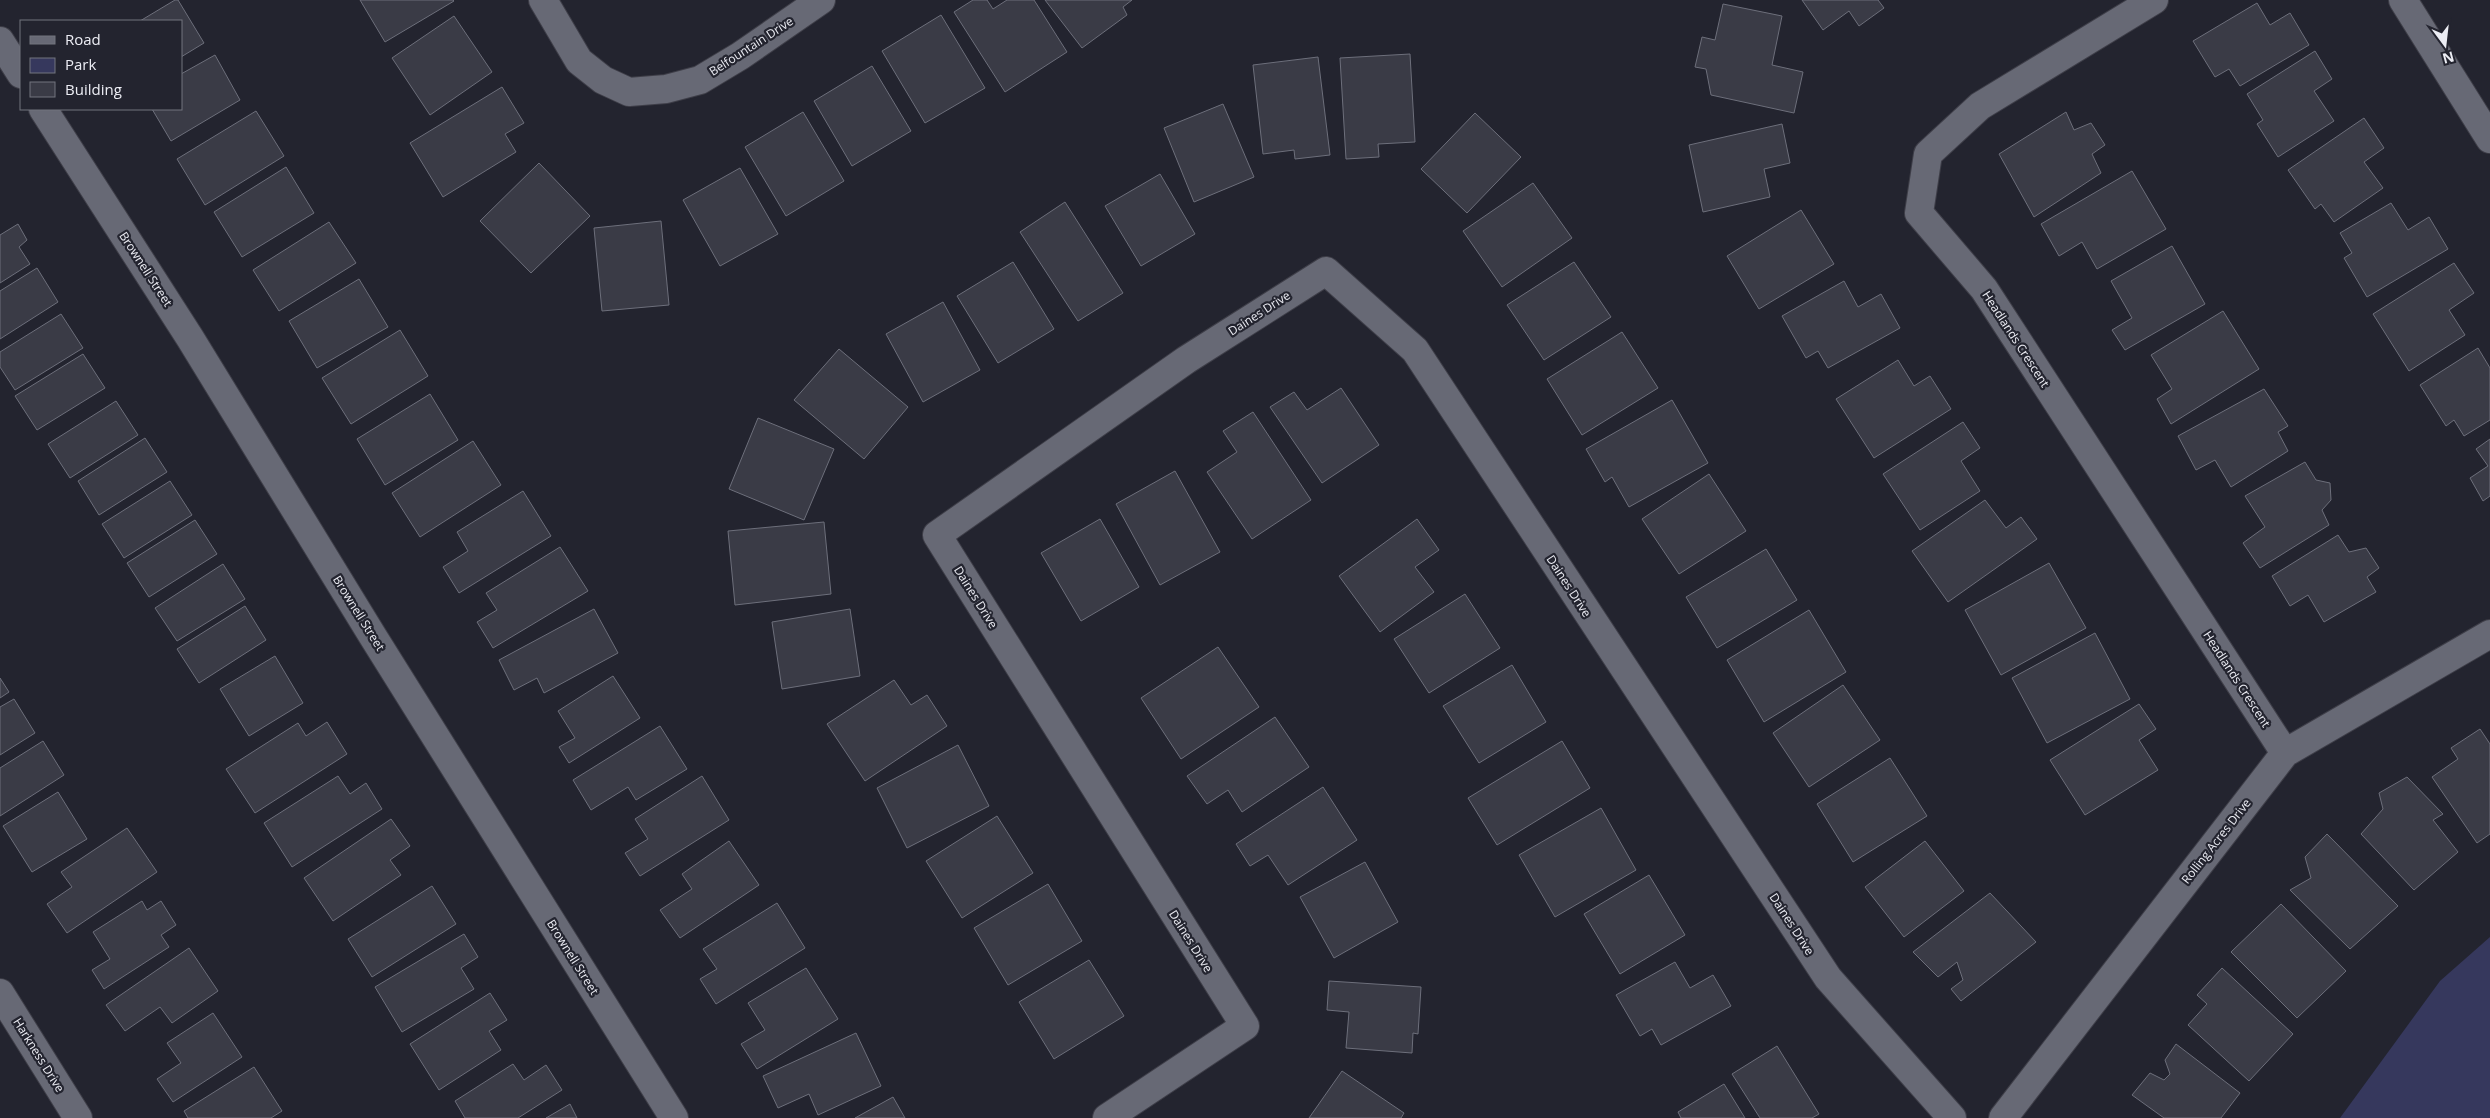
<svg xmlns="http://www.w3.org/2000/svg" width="2490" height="1118" font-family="'Open Sans',sans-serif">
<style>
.green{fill:#36385d}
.building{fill:#3a3b46;stroke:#6d6f7b}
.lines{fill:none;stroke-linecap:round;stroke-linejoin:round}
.minor-casing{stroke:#3e3e48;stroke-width:30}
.minor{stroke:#676975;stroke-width:28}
.labels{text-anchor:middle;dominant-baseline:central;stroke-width:4.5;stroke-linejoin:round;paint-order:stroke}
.street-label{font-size:12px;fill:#ecedf4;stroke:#23242f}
</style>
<rect width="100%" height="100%" fill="#23242f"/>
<path class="green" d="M2490 937V1118H2340L2440 981Z"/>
<path class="building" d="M175 0H178L204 43 181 57V21H140Z
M360 0H453L454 1 385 42Z
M973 0H987L993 9 1007 0H1034L1067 52 1005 92 954 12Z
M1045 0H1132L1123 7 1127 15 1082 48Z
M1802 0H1878L1884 8 1859 26 1849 11 1823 30Z
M2257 3 2270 25 2290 13 2309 45 2240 86 2229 69 2215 77 2193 41Z
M1723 4 1782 16 1772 65 1803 72 1794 113 1711 95 1706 69 1695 67 1702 37 1715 40Z
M941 15 985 88 925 123 882 51Z
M454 16 492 72 430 115 392 58Z
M2315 51 2332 79 2314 91 2334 121 2278 157 2257 124 2263 120 2247 94Z
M1410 54 1415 142 1378 144 1379 157 1346 159 1340 58Z
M215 55 240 100 171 141 152 109H181V74Z
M1318 57 1330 155 1295 159 1294 150 1263 154 1253 65Z
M872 66 911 131 852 166 814 101Z
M502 87 524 123 505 134 516 152 443 197 410 143Z
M1223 104 1254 177 1194 202 1164 128Z
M256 111 284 156 205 205 177 159Z
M803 112 844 181 786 216 745 147Z
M2066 112 2074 130 2091 123 2105 145 2092 154 2101 173 2034 217 1999 154Z
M1475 113 1521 157 1467 213 1421 169Z
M2364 118 2384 148 2364 162 2383 188 2334 222 2321 204 2315 209 2288 170Z
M1782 124 1790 163 1764 169 1770 197 1703 212 1689 145Z
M539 163 590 216 531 273 480 221Z
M286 167 314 213 242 257 214 212Z
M740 168 778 234 720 266 683 200Z
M2132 171 2166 229 2097 269 2082 242 2059 256 2041 224Z
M1160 174 1195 234 1141 266 1105 206Z
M1533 183 1572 238 1502 287 1463 231Z
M1065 202 1123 293 1078 321 1020 232Z
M2391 203 2408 230 2429 217 2448 249 2367 297 2344 258 2352 253 2340 233Z
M1801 210 1834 264 1759 309 1727 256Z
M661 221 669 305 602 311 594 228Z
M329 222 356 263 279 311 253 270Z
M18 224 27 240 19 247 30 264 0 283V235Z
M2172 246 2205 304 2125 350 2112 330 2132 318 2111 281Z
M1013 262 1054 329 998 363 957 296Z
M1574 262 1611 317 1544 360 1507 305Z
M2454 263 2474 293 2449 310 2465 335 2409 371 2373 314Z
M37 268 58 302 0 339V291Z
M359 279 388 327 317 368 289 321Z
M1844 281 1858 307 1881 294 1900 328 1828 368 1818 351 1806 358 1782 316Z
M943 302 980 370 923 402 886 334Z
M2223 311 2259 369 2171 424 2157 399 2172 389 2151 355Z
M61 314 83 348 15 390 0 367V352Z
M400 330 428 376 351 424 322 378Z
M1622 332 1658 388 1582 435 1547 379Z
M2478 348 2490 368V420L2464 436 2454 420 2446 426 2420 385Z
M839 349 908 407 864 459 794 400Z
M83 354 105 388 37 430 15 396Z
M1898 360 1914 386 1930 376 1951 409 1874 458 1836 399Z
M1341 388 1379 445 1322 483 1270 407 1294 392 1307 410Z
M2264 389 2288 426 2278 432 2288 451 2231 487 2215 460 2196 470 2178 436Z
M430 394 458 440 385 485 357 439Z
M1672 400 1708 463 1629 507 1612 477 1605 482 1586 449Z
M116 401 138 435 70 478 48 444Z
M1253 412 1311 500 1252 539 1207 472 1237 452 1223 431Z
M758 418 834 449 804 520 729 489Z
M1963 422 1980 448 1961 461 1980 491 1920 530 1883 474Z
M145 438 167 472 99 515 78 481Z
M2490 439V496L2483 501 2470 478 2488 466 2476 449Z
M473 441 501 485 420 537 392 493Z
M2305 462 2316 480 2330 483 2331 500 2322 510 2329 525 2260 568 2243 543 2265 527 2245 496Z
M1175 471 1220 552 1160 585 1116 504Z
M1709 474 1746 531 1679 574 1642 519Z
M170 481 192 515 124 558 102 524Z
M523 491 551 536 459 593 443 567 468 551 457 532Z
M1985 500 2006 528 2021 517 2037 539 1948 602 1912 551Z
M1100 519 1139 587 1081 621 1041 553Z
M1417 519 1439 550 1415 567 1434 592 1380 632 1339 576Z
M195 520 217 554 149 597 127 563Z
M824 522 831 594 735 605 728 531Z
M2338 535 2349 552 2366 548 2379 568 2367 577 2376 592 2324 622 2308 595 2290 606 2272 576Z
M560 547 588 591 493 648 477 622 497 610 486 593Z
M1766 549 1797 600 1717 648 1686 597Z
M2049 563 2086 628 2001 675 1965 610Z
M223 564 245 599 177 641 155 608Z
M1465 594 1500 648 1429 693 1394 639Z
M245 606 266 640 199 683 177 649Z
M594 609 618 653 544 693 537 678 514 690 499 660Z
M850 609 860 676 782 689 772 622Z
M1809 610 1846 672 1764 722 1727 660Z
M2095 633 2130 699 2047 743 2012 678Z
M1218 647 1259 707 1181 759 1141 698Z
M275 656 303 703 249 736 220 689Z
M1512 665 1546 722 1479 763 1443 706Z
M613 676 640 718 569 763 559 747 575 738 558 711Z
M0 678 9 692 0 698Z
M894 680 911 705 927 695 947 726 865 781 827 724Z
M1843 685 1880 740 1809 787 1773 733Z
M14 699 35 733 0 755V707Z
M2139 704 2156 729 2139 740 2158 770 2085 815 2050 760Z
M1275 717 1309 767 1242 812 1228 790 1207 804 1187 776Z
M327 722 347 754 255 813 226 769 298 723 306 736Z
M660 726 687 769 636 800 628 787 591 810 573 780Z
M2480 729 2490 744V834L2477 843 2432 777 2458 759 2451 748Z
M43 741 64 775 0 816V768Z
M1562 741 1590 788 1497 845 1468 798Z
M958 745 989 806 907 848 877 788Z
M1890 758 1927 816 1853 862 1817 804Z
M338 776 350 794 366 783 382 809 292 867 264 823Z
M702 776 729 820 640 876 625 853 648 839 635 819Z
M2407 777 2443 814 2433 820 2458 852 2414 890 2361 834 2383 809 2379 793Z
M1323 787 1357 840 1288 885 1268 855 1250 866 1236 844Z
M58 792 87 839 32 872 3 826Z
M1601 808 1636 870 1555 917 1519 855Z
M997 816 1033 873 962 918 926 861Z
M391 819 410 846 390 860 401 875 333 921 304 878Z
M127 828 157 872 67 933 47 904 72 887 61 872Z
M2327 834 2398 906 2350 949 2290 890 2311 878 2305 857Z
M729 841 759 885 680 938 660 910 692 889 682 874Z
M1925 841 1964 891 1904 937 1865 887Z
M1365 862 1398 922 1334 958 1300 897Z
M1649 875 1685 935 1620 974 1584 914Z
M1048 884 1082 941 1008 985 974 928Z
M432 886 456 924 372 977 348 939Z
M1990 893 2036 942 1961 1001 1951 989 1963 980 1957 962 1938 977 1913 952Z
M142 901 147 910 161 901 176 925 161 935 169 947 104 989 92 970 110 959 93 932Z
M777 903 805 948 716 1004 700 979 717 969 703 949Z
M2281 904 2346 971 2297 1018 2231 952Z
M464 934 478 957 461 968 474 989 402 1032 375 987Z
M189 948 218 991 172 1023 160 1007 125 1031 106 1005Z
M1089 960 1124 1016 1054 1059 1019 1002Z
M1675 962 1690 988 1713 975 1731 1006 1661 1045 1652 1029 1640 1036 1616 995Z
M806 968 838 1019 757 1069 741 1044 765 1030 748 1003Z
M2222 968 2293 1034 2249 1081 2188 1025 2207 1004 2197 995Z
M1329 981 1421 987 1418 1034 1413 1033 1412 1053 1346 1048 1349 1012 1327 1010Z
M490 993 507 1020 489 1031 501 1050 439 1090 410 1044Z
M213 1013 242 1057 173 1102 157 1079 181 1063 167 1043Z
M856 1033 881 1086 818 1115 809 1094 778 1108 763 1076Z
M2176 1044 2240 1093 2221 1118H2164L2132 1095 2150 1073 2164 1080 2170 1074 2165 1060Z
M1777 1046 1819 1114 1812 1118H1760L1732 1074Z
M513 1064 524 1080 546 1065 562 1090 518 1118H465L455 1101Z
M254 1067 282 1111 271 1118H188L184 1111Z
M1342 1071 1404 1113 1401 1118H1309Z
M1724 1084 1745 1118H1681L1678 1112Z
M893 1097 905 1118H855Z
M570 1104 577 1118H546Z"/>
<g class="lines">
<defs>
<path id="minor" d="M543 0 579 61 603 80 629 92 666 89 700 80 740 56 821 0
M2154 0 1980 106 1928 154 1919 213 1984 289 2285 753
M2403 0 2490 139
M0 41 21 74
M43 109 190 338 372 635 674 1118
M0 993 78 1118
M1107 1118 1245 1026 937 535 1186 360 1326 271 1415 350 1828 978 1952 1118
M2003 1118 2285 753 2490 634"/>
</defs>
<use href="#minor" class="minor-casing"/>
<use href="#minor" class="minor"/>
</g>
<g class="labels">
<g class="street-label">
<text transform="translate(751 46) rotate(-33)">Belfountain Drive</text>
<text transform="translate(146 269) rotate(57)">Brownell Street</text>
<text transform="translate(1259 313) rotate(-33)">Daines Drive</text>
<text transform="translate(2016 339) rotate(57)">Headlands Crescent</text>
<text transform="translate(1569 586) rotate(57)">Daines Drive</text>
<text transform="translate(976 597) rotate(58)">Daines Drive</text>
<text transform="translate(359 613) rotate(58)">Brownell Street</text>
<text transform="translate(2237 679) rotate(57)">Headlands Crescent</text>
<text transform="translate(2216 841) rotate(-52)">Rolling Acres Drive</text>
<text transform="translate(1792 924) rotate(57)">Daines Drive</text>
<text transform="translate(1191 941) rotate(58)">Daines Drive</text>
<text transform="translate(573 957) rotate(58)">Brownell Street</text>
<text transform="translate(39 1055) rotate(58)">Harkness Drive</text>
</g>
</g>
<rect x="20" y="20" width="162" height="90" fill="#23242f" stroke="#73747e"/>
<rect x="30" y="36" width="25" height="8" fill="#676975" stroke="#73747e"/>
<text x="65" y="45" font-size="15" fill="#ecedf4">Road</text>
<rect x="30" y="58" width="25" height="15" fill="#36385d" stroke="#73747e"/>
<text x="65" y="70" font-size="15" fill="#ecedf4">Park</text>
<rect x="30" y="82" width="25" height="15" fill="#3a3b46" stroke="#73747e"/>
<text x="65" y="95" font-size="15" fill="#ecedf4">Building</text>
<g transform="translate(2445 45) rotate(165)" stroke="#23242f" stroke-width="4" paint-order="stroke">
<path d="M0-4L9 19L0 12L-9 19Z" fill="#ecedf4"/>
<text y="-8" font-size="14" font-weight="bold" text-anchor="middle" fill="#ecedf4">N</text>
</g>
</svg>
